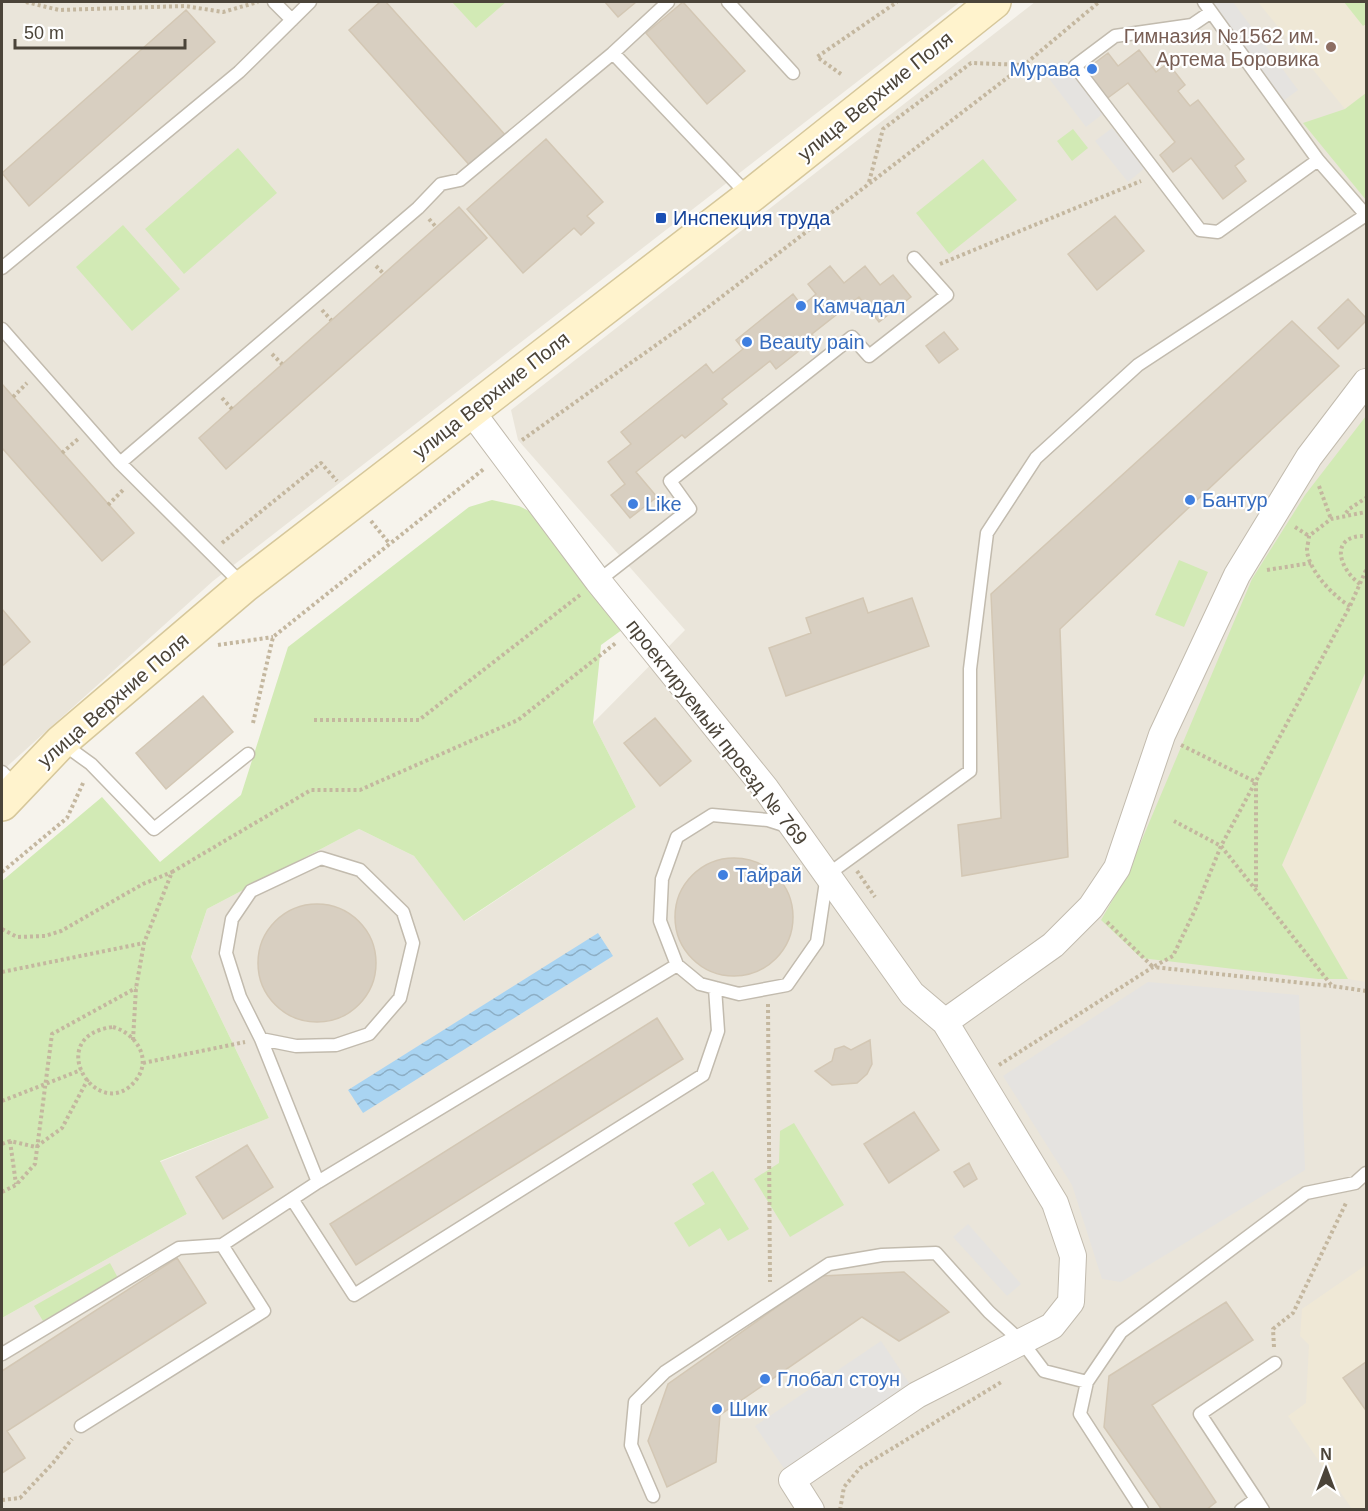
<svg xmlns="http://www.w3.org/2000/svg" width="1368" height="1511" font-family="Helvetica,sans-serif">
<style>
.residential{fill:#eae5da}
.education{fill:#efe8d6}
.green{fill:#d2eab5}
.parking{fill:#e5e3e0}
.water{fill:url(#water-waves)}
.building{fill:#d8cfc1;stroke:#d3c7b4;stroke-width:1.5}
.lines{fill:none;stroke-linecap:round;stroke-linejoin:round}
.lane-casing{stroke:#c2bbae;stroke-width:15}
.street-casing{stroke:#c2bbae;stroke-width:28}
.secondary-casing{stroke:#d6c79b;stroke-width:36}
.path{stroke:#c4b79f;stroke-width:4;stroke-dasharray:3 3;stroke-linecap:butt}
.lane{stroke:#fff;stroke-width:12}
.street{stroke:#fff;stroke-width:26}
.secondary{stroke:#fff3cd;stroke-width:33}
.education-dot{fill:#8d6e63;stroke:#fff;stroke-width:2}
.shop-dot{fill:#3f7fe0;stroke:#fff;stroke-width:2}
.transit-dot{fill:#1a4fb4;stroke:#fff;stroke-width:2}
.labels{text-anchor:middle;dominant-baseline:central;stroke-width:4.5;stroke-linejoin:round;paint-order:stroke}
.education-label{font-size:20px;fill:#785e54;stroke:#fff;text-anchor:end}
.shop-label{font-size:20px;fill:#366cbe;stroke:#fff;text-anchor:start}
.street-label{font-size:20px;fill:#4b4439;stroke:#fff}
.transit-label{font-size:20px;fill:#164399;stroke:#fff;text-anchor:start}
</style>
<defs>
<pattern id="water-waves" width="16" height="10" patternUnits="userSpaceOnUse" patternTransform="scale(1.5)"><rect width="16" height="10" fill="#a9d4f2"/><path d="M0 5q4-4 8 0t8 0" fill="none" stroke="#8caec5"/></pattern>
</defs>
<rect width="100%" height="100%" fill="#f6f3ec"/>
<path class="residential" d="M2 2H960L213 581 2 771Z
M1035 2H1366V1509H2V1318L187 1214 160 1162 269 1118 191 957 207 909 359 829 414 856 465 921 636 807 593 723 685 630 518 440 511 410Z"/>
<path class="education" d="M1258 2H1366V93L1345 109Z
M1366 671V982L1348 979 1282 865Z
M1366 1265V1509H1352L1288 1416 1306 1403 1309 1345 1300 1336 1302 1309Z"/>
<path class="green" d="M452 2H506L476 28Z
M1344 2H1366V24L1363 26Z
M1366 93V200L1303 123 1345 109Z
M1073 129 1088 148 1072 161 1057 141Z
M238 148 277 193 184 274 145 229Z
M983 159 1017 200 949 254 916 213Z
M123 225 180 289 132 331 76 267Z
M1366 416V671L1282 865 1348 979H1318L1141 958 1101 920 1127 875 1252 579 1305 495Z
M492 500 519 506 545 519 626 627 601 645 593 723 636 807 464 921 414 856 359 829 207 909 191 957 269 1118 160 1161 187 1214 2 1318V881L102 797 160 862 241 795 288 647 469 507Z
M1179 560 1208 572 1184 627 1155 615Z
M794 1123 844 1205 790 1237 754 1179 779 1163 780 1131Z
M713 1171 749 1229 728 1241 720 1228 689 1247 674 1223 705 1204 692 1184Z
M110 1263 118 1278 43 1321 34 1306Z"/>
<path class="parking" d="M1204 2H1233L1298 90 1279 104Z
M1062 59 1104 113 1086 127 1044 72Z
M1112 128 1145 168 1128 182 1095 141Z
M1148 982 1299 995 1305 1170 1121 1282 1102 1279 1072 1185 1003 1076Z
M968 1224 1021 1284 1007 1296 953 1237Z
M881 1341 917 1395 792 1480 755 1426Z"/>
<path class="water" d="M598 933 613 956 363 1113 348 1090Z"/>
<path class="building" d="M380 2H386L507 137 472 168 349 30Z
M605 2H636L618 17Z
M683 2 745 71 707 104 646 33Z
M186 10 215 42 29 206 2 173Z
M1139 50 1156 72 1168 63 1185 85 1178 91 1190 106 1198 100 1244 159 1235 166 1246 181 1223 199 1191 158 1173 172 1160 155 1175 142 1128 83 1105 100 1083 72 1108 53 1118 66Z
M546 139 603 202 587 216 594 223 581 235 574 228 523 273 467 209Z
M459 207 487 238 226 469 199 438Z
M1115 216 1144 251 1097 290 1068 254Z
M830 266 844 283 865 266 880 285 893 275 911 297 879 322 859 297 812 334 815 338 776 369 770 361 722 399 727 404 685 438 682 435 636 472 657 497 630 518 611 495 625 484 608 462 631 444 621 432 706 364 713 373 743 349 736 340 793 294 802 306 816 294 808 284Z
M1348 299 1366 318V321L1338 349 1318 328Z
M1292 321 1339 366 1060 629 1068 857 962 876 958 825 1001 818 991 594Z
M944 332 958 349 939 363 926 346Z
M2 384 134 533 102 561 2 448Z
M863 598 868 613 912 598 929 646 786 696 769 648 811 633 806 618Z
M2 609 30 642 2 666Z
M203 696 233 732 166 789 136 753Z
M655 718 691 761 660 786 624 743Z
M675 917a59 59 0 1 1 118 0a59 59 0 1 1-118 0Z
M258 963a59 59 0 1 1 118 0a59 59 0 1 1-118 0Z
M657 1018 683 1059 356 1265 330 1224Z
M870 1040 872 1064 867 1074 857 1083 832 1085 815 1071 832 1061 835 1049 844 1046 851 1050Z
M914 1112 939 1150 889 1183 864 1144Z
M247 1145 273 1187 223 1219 196 1177Z
M969 1163 977 1179 964 1187 954 1172Z
M177 1258 206 1303 7 1431 25 1458 2 1473V1371Z
M904 1272 949 1312 899 1341 862 1317 720 1415 716 1462 667 1487 648 1441 668 1384 821 1276Z
M1226 1302 1253 1340 1152 1405 1216 1502 1206 1510H1162L1104 1427 1109 1376Z
M1366 1362V1408L1365 1409 1343 1378Z"/>
<g class="lines">
<defs>
<path id="lane" d="M274 2 292 20
M728 2 793 73
M1204 2 1318 160 1366 215
M1211 12 1192 25 1115 36 1075 66 1200 230 1218 232 1318 160
M613 53 668 2
M2 268 239 72 310 2
M2 329 120 463 243 585
M120 463 418 208 441 184 460 180 613 53 749 196
M598 581 690 509 670 481 852 337 869 356 947 295 914 258
M62 743 91 764 154 829 248 754
M2 772 17 787
M790 827 768 820 712 815 677 837 662 879 660 921 677 965 700 984 739 994 787 985 817 942 827 875 970 771V669L987 533 1036 458 1138 365 1366 215
M261 1039 296 1046 336 1045 369 1034 400 998 413 943 403 912 360 870 321 858 251 891 232 919 226 953 240 997 261 1039 318 1182
M292 1199 354 1295 703 1075 718 1031 715 988
M2 1354 179 1248 222 1245 318 1182 677 965
M1087 1382 1080 1414 1142 1510
M81 1426 264 1311 222 1245
M653 1496 631 1445 635 1402 665 1372 829 1264 882 1255 936 1253 989 1312 1023 1343 1044 1371 1087 1382 1121 1332 1306 1193 1355 1183 1366 1173
M1256 1499 1200 1414 1275 1363
M1241 1510 1256 1499 1263 1510"/>
<path id="street" d="M471 411 598 581 766 789 912 994 945 1022 1055 1203 1073 1256 1071 1302 1052 1326 917 1395 792 1480 811 1510
M945 1022 1053 945 1091 907 1117 868 1162 735 1237 575 1309 457 1366 382"/>
<path id="secondary" d="M2 804 61 742 244 586 749 197 994 2"/>
</defs>
<use href="#lane" class="lane-casing"/>
<use href="#street" class="street-casing"/>
<use href="#secondary" class="secondary-casing"/>
<path class="path" d="M26 2 59 10 185 6 223 12 258 2
M841 74 817 57 897 2
M869 182 883 129 971 63 1024 65
M429 219 436 227
M940 264 1141 181
M376 266 384 274
M322 310 331 320
M272 354 282 364
M13 397 27 383
M222 398 232 409
M522 440 690 321 1024 65 1099 2
M62 453 78 439
M1319 486 1331 519
M108 505 125 488
M1346 513 1349 509 1366 498
M371 521 389 543
M1295 527 1309 536
M222 543 321 463 337 481
M1267 570 1311 563
M1366 570 1350 606 1221 846 1332 986 1366 991
M1360 584C1338 568 1329 535 1366 536
M1350 606C1334 597 1308 570 1307 550 1307 546 1309 540 1309 536L1331 519 1366 512
M218 645 273 637
M314 720H419L580 595
M253 723 273 637 485 468
M1181 745 1256 782V889
M857 871 875 897
M2 872 67 818 84 781
M1107 922 1153 967 1173 956 1195 910 1221 846 1174 821
M2 929 17 937 45 936 61 931 143 884 172 872
M2 972 144 943
M768 1004 770 1282
M113 1027C135 1033 153 1058 136 1080 99 1127 40 1036 113 1027Z
M133 1040 136 988 144 943 172 872 311 790H360L518 720 617 642
M143 1063 245 1042
M999 1065 1153 967 1331 986
M2 1101 81 1070
M10 1141 16 1184
M2 1144 10 1141 36 1147 62 1128 88 1079
M2 1192 16 1185 35 1164 52 1034 136 988
M1274 1347 1273 1329 1293 1313 1346 1203
M2 1500 20 1498 53 1463 72 1439
M840 1510 844 1487 860 1468 1003 1381"/>
<use href="#lane" class="lane"/>
<use href="#street" class="street"/>
<use href="#secondary" class="secondary"/>
</g>
<circle class="education-dot" cx="1331" cy="47" r="6"/>
<g class="shop-dot">
<circle cx="1092" cy="69" r="6"/>
<circle cx="801" cy="306" r="6"/>
<circle cx="747" cy="342" r="6"/>
<circle cx="1190" cy="500" r="6"/>
<circle cx="633" cy="504" r="6"/>
<circle cx="723" cy="875" r="6"/>
<circle cx="765" cy="1379" r="6"/>
<circle cx="717" cy="1409" r="6"/>
</g>
<rect class="transit-dot" x="655" y="212" width="12" height="12" rx="3"/>
<g class="labels">
<g class="education-label">
<text x="1319" y="36">Гимназия №1562 им.<tspan x="1319" dy="23">Артема Боровика</tspan></text>
</g>
<g class="shop-label">
<text x="1080" y="69" text-anchor="end">Мурава</text>
<text x="813" y="306">Камчадал</text>
<text x="759" y="342">Beauty pain</text>
<text x="1202" y="500">Бантур</text>
<text x="645" y="504">Like</text>
<text x="735" y="875">Тайрай</text>
<text x="777" y="1379">Глобал стоун</text>
<text x="729" y="1409">Шик</text>
</g>
<g class="street-label">
<text transform="translate(875 96) rotate(-39)">улица Верхние Поля</text>
<text transform="translate(491 395) rotate(-38)">улица Верхние Поля</text>
<text transform="translate(113 700) rotate(-41)">улица Верхние Поля</text>
<text transform="translate(717 732) rotate(52)">проектируемый проезд № 769</text>
</g>
<g class="transit-label">
<text x="673" y="218">Инспекция труда</text>
</g>
</g>
<rect width="1368" height="1511" fill="none" stroke="#4b4439" stroke-width="6"/>
<g transform="translate(1326 1469)" stroke="#ffffff" stroke-width="4.5" paint-order="stroke">
<path d="M0-4.5L10 22L0 15L-10 22Z" fill="#4b4439"/>
<text y="-9" font-size="16" font-weight="bold" text-anchor="middle" fill="#4b4439">N</text>
</g>
<path d="M15 39v9h170v-9" fill="none" stroke="#4b4439" stroke-width="3"/>
<text x="24" y="39" font-size="18" fill="#4b4439" stroke="#ffffff" stroke-width="4.5" paint-order="stroke">50 m</text>
</svg>
